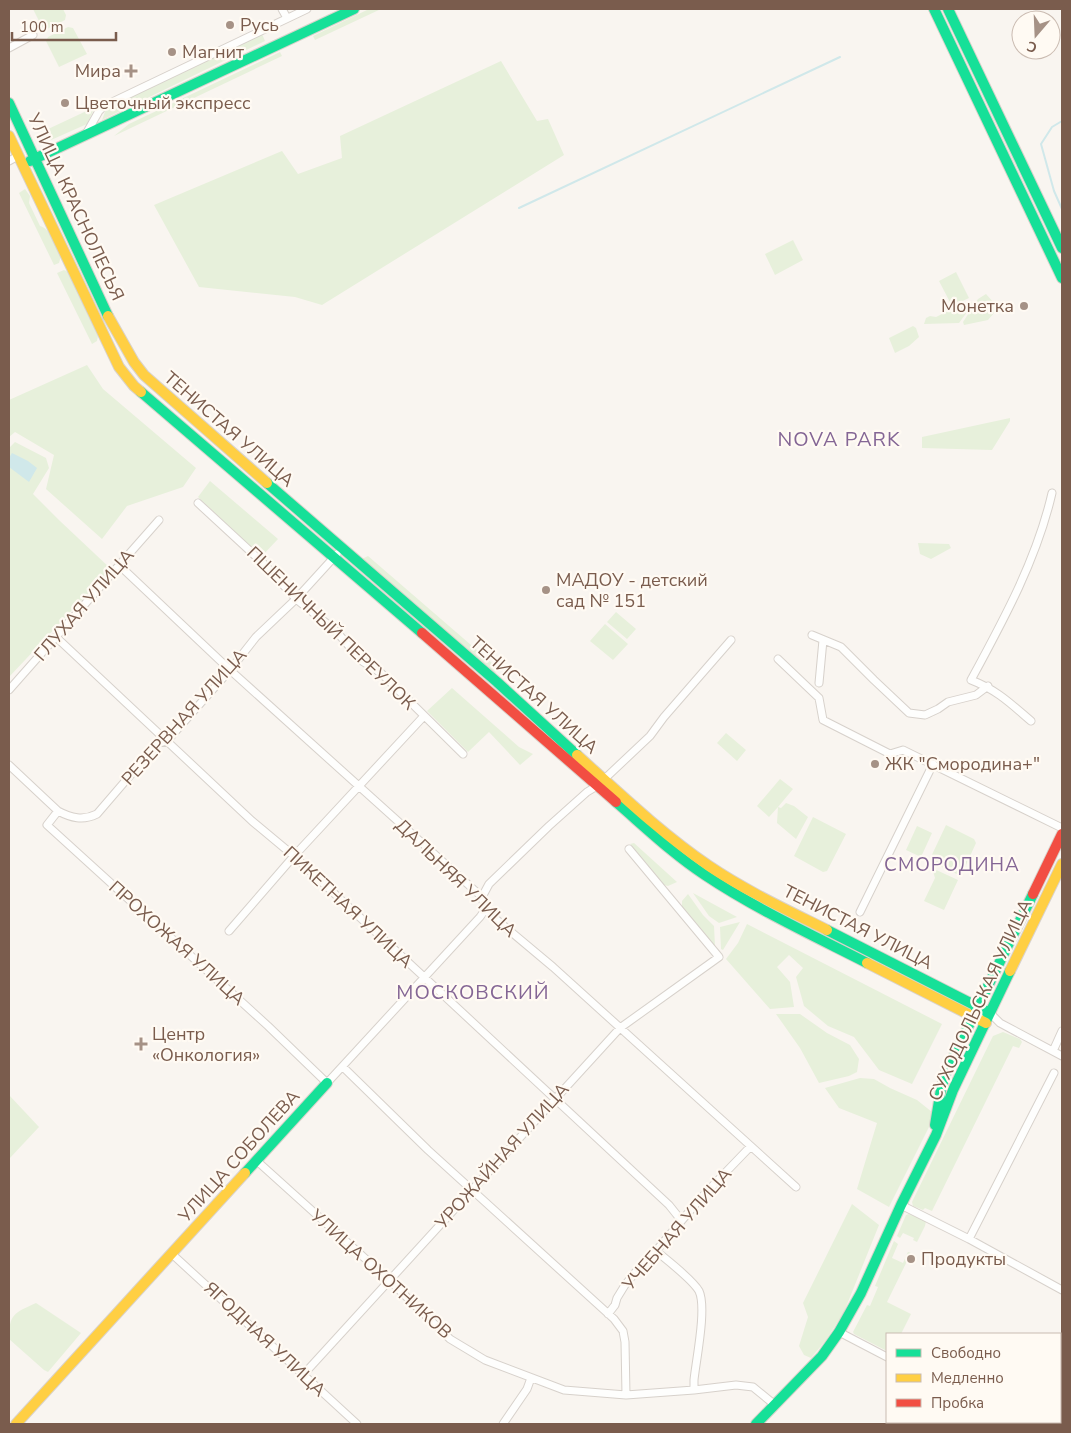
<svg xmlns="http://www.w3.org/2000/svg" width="1071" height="1433" font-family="'Nunito Sans',sans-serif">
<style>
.green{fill:#e7f0db}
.water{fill:#d0e8ea}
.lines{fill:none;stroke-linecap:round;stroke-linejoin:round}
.stream{stroke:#d0e8ea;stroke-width:2}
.street-casing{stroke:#d7d1cb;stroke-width:9}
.fast-casing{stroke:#d9d2cb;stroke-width:12}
.slow-casing{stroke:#d9d2cb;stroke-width:12}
.jam-casing{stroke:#d9d2cb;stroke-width:12}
.street{stroke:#fefefd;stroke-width:7}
.fast{stroke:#16e098;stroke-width:10}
.slow{stroke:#ffcf43;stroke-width:10}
.jam{stroke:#f24e42;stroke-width:10}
.poi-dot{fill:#a69286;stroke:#fffaf3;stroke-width:2}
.labels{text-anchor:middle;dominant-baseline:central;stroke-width:4.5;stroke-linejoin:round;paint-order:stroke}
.poi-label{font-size:18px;fill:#7a5c4d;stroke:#fffaf3;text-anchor:start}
.street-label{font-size:18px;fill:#7a5c4d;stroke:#fffaf3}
.neighbourhood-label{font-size:19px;letter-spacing:1px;fill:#846695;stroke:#fffaf3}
.quarter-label{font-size:20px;letter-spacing:1px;fill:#846695;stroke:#fffaf3}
</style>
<rect width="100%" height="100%" fill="#f9f5f0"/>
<path class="green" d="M33 9H63L66 15 65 20 47 29 42 27Z
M369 9H381L315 40 313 36Z
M68 27 73 28 87 54 59 67 46 41 48 37Z
M262 34 265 41 102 120 106 109Z
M280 52 282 56 114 136 129 124Z
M501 61 537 121 548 119 564 155 322 305 295 297 199 287 154 205 282 151 298 174 342 158 340 136Z
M95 107 87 124 51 140 46 130Z
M25 189 30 196 29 203 40 226C51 229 56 247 61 256L59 263 54 265 19 193Z
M793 240 803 260 775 275 765 254Z
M64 270 68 272 98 336 97 341 92 344 57 273Z
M956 272 969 298 952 306 939 281Z
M986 294 994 303V313L988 320 964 325 963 322 978 299Z
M972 302 973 304 959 323 924 324 926 318 930 316 936 317 948 311 950 312Z
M913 326 916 328 919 337 909 346 895 353 889 338Z
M87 365 103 389 196 468 183 487 127 506 102 539 46 489 54 455 15 432 9 437V400Z
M1010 418V421L992 450 922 448V437Z
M15 442 46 458 49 468 33 494 60 521 111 569 9 677V448Z
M210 481 278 539 261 557 198 497Z
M918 543 949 544 951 548 931 559 920 554Z
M368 556 500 670 493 674 360 560Z
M616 612 636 629 627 639 607 622Z
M605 624 628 644 613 660 590 641Z
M452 688 519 747 533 754 520 765 489 732 468 752 427 711Z
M726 733 746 750 737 761 717 743Z
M780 779 793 789 778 807 781 808 786 803 794 806 808 817 796 839 777 823 778 807 769 817 757 806Z
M813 817 846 834 827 871 823 872 794 856Z
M946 825 974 839 976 843 961 876 929 861Z
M917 826 932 833 921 857 906 850Z
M634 843 677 882 668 886 664 885 630 844Z
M932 868 958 880 944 910 924 901 935 878Z
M693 893 737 917 719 923 709 916Z
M688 894 703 915 714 926 715 946 682 907V901Z
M740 922 723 950 721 949 720 927Z
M747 924 942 1024 912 1084 879 1070 854 1037 828 1026 804 1006 796 977 803 968 789 955 777 967 790 982 794 1007 770 1009 726 959 738 943Z
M776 1014H800L827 1033 850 1045 859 1059 857 1072 849 1076 819 1083 800 1048Z
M1003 1032 1020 1039 1022 1042 1019 1048 1013 1046 932 1211 925 1208 923 1210 913 1206 912 1202 993 1036Z
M860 1078 874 1079 890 1088 917 1100 932 1112V1121L889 1207 857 1189 877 1123 839 1108 825 1088Z
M9 1095 39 1127 9 1159Z
M852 1204 879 1225 844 1312 826 1340 811 1358 804 1355 799 1346 808 1317 803 1303Z
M909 1214 926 1221 925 1226 917 1242 913 1240 914 1238 903 1233 900 1238 897 1236 906 1215Z
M894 1241 898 1244 892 1258 903 1263 908 1252 911 1253 887 1302 911 1314 901 1334H887V1351L854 1334 853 1332 867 1305 870 1306 878 1287 875 1286Z
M36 1303 81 1333 48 1372 44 1370 9 1339C9 1314 14 1313 36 1303Z"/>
<path class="water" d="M12 453 28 461 37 468 29 482 9 467V458Z"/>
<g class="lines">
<path class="stream" d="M1062 121 1052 127 1041 144 1054 191 1062 209
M519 208 840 57"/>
<defs>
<path id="street" d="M282 9 287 18
M9 48 33 35
M86 134 99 111 104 106 307 9
M9 161 18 156
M198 503 263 563 296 599 335 630 362 661 381 673 463 754
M119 565 230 670 482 897 485 910 553 967 796 1187
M812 635 841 647 874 680 909 713 925 715 938 709 948 702 976 695 988 686
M56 637 252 821 294 856 669 1205 681 1220
M778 659 819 698 823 720 890 754 903 750 1062 828
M819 683 823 640
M9 690 159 520
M1031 721C1010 703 997 690 971 680 1003 621 1037 559 1052 493
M9 765 58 811C71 818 83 821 97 814L158 743 167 741 230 670 256 637 296 599 337 554
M58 811 47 825 268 1026 327 1083 480 917 485 910
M482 897 489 884 549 826 587 792 597 786 650 736 664 717 731 640
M860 912 933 764
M229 931 294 856 424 716
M990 1013 1000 1023 1062 1056
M1053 1051 1062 1031
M343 1067 428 1150 614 1319 623 1331 625 1342 626 1395
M257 1161 389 1280 450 1339 485 1360 564 1390 626 1395 694 1390 736 1385 753 1387 775 1405
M901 1205 969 1239 1062 1290
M969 1239 1054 1073
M656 1251C668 1261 692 1279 699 1291 707 1308 696 1360 694 1380V1390
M172 1254 357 1424
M608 1314 615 1305 617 1298 625 1285 647 1258 656 1251 699 1200 750 1147
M839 1332 887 1357
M303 1375 620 1028 719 957 629 849
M1008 1422 1013 1424
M503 1424 527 1389 531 1378"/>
<path id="fast" d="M934 9 1062 278
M948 9 1062 248
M9 103 108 316
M30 161 354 9
M141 392 422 633
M267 483 497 682 577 755
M616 802C645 827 673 854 705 875 756 909 812 935 867 963
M827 930 990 1013
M935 1125 941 1089 946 1072 1033 894
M245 1173 327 1083
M756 1424 822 1356 839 1332 861 1293 901 1205 936 1135 953 1090 1010 971"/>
<path id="slow" d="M9 136 119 367 134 386 141 392
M108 316 134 362 144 375 267 483
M577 755C619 793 662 834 709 866 746 891 787 910 827 930
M867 963 986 1023
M1010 971 1062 864
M16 1424 245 1173"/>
<path id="jam" d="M422 633 616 802
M1033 894 1062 834"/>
</defs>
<use href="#street" class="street-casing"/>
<use href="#fast" class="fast-casing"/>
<use href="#slow" class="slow-casing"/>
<use href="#jam" class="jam-casing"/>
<use href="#street" class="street"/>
<use href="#fast" class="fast"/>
<use href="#slow" class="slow"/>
<use href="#jam" class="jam"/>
</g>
<g class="poi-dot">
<circle cx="230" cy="25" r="5"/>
<circle cx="172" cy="52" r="5"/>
<path d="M128.5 63.5h5v5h5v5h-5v5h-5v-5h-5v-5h5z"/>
<circle cx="65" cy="103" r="5"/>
<circle cx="1024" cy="306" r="5"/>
<circle cx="546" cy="590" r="5"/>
<circle cx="875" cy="764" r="5"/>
<path d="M138.5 1036.5h5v5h5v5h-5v5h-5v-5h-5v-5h5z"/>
<circle cx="911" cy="1259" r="5"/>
</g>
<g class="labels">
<g class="poi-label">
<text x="240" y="25">Русь</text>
<text x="182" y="52">Магнит</text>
<text x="121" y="71" text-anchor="end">Мира</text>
<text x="75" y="103">Цветочный экспресс</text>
<text x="1014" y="306" text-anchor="end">Монетка</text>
<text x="556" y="580">МАДОУ - детский<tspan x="556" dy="21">сад № 151</tspan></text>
<text x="885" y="764">ЖК "Смородина+"</text>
<text x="152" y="1034">Центр<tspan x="152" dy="21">«Онкология»</tspan></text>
<text x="921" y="1259">Продукты</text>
</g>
<g class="street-label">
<text transform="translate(76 207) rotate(65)">УЛИЦА КРАСНОЛЕСЬЯ</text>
<text transform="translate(229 429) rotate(41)">ТЕНИСТАЯ УЛИЦА</text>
<text transform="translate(84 605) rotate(-49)">ГЛУХАЯ УЛИЦА</text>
<text transform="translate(331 628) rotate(44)">ПШЕНИЧНЫЙ ПЕРЕУЛОК</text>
<text transform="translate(534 695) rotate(42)">ТЕНИСТАЯ УЛИЦА</text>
<text transform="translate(184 717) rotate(-48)">РЕЗЕРВНАЯ УЛИЦА</text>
<text transform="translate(456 878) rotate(44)">ДАЛЬНЯЯ УЛИЦА</text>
<text transform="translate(348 907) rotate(43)">ПИКЕТНАЯ УЛИЦА</text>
<text transform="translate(858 927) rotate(27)">ТЕНИСТАЯ УЛИЦА</text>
<text transform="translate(177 943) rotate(42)">ПРОХОЖАЯ УЛИЦА</text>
<text transform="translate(980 1000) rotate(-65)">СУХОДОЛЬСКАЯ УЛИЦА</text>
<text transform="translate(239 1156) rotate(-48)">УЛИЦА СОБОЛЕВА</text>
<text transform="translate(502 1156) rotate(-48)">УРОЖАЙНАЯ УЛИЦА</text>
<text transform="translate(677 1229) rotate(-49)">УЧЕБНАЯ УЛИЦА</text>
<text transform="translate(381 1274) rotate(42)">УЛИЦА ОХОТНИКОВ</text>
<text transform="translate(265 1339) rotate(43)">ЯГОДНАЯ УЛИЦА</text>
</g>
<g class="neighbourhood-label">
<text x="952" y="865">СМОРОДИНА</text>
</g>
<g class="quarter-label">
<text x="839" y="439">NOVA PARK</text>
<text x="473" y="992">МОСКОВСКИЙ</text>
</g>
</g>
<rect width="1071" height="1433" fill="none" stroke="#7a5c4d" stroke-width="20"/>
<rect x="886" y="1333" width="175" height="90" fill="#fffaf3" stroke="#cabbb1"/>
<rect x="896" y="1349" width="25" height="8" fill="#16e098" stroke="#cabbb1"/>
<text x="931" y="1358" font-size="15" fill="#7a5c4d">Свободно</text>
<rect x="896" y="1374" width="25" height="8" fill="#ffcf43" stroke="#cabbb1"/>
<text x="931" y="1383" font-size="15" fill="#7a5c4d">Медленно</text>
<rect x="896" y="1399" width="25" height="8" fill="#f24e42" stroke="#cabbb1"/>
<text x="931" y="1408" font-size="15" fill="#7a5c4d">Пробка</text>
<g transform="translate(1036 35) rotate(199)"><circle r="24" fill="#fffaf3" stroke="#cabbb1"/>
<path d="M0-4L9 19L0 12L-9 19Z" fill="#a69286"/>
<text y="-8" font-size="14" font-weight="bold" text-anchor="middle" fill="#7a5c4d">С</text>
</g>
<path d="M12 32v8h104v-8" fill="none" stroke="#7a5c4d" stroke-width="2.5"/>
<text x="20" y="32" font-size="15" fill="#7a5c4d" stroke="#fffaf3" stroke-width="4" paint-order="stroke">100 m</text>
</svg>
